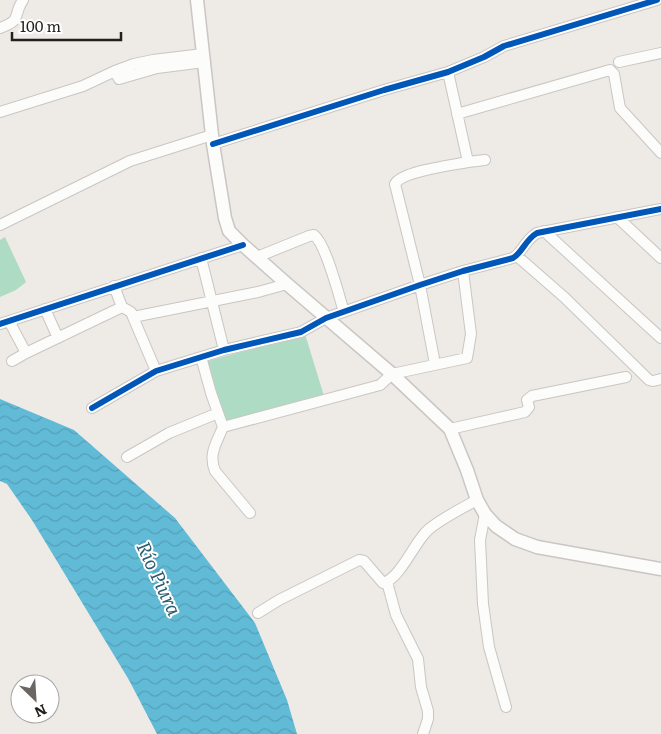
<svg xmlns="http://www.w3.org/2000/svg" width="661" height="734" font-family="Literata,serif">
<style>
.grass{fill:#aedbc4}
.water{fill:url(#water-waves)}
.lines{fill:none;stroke-linecap:round;stroke-linejoin:round}
.minor-casing{stroke:#c9c6c3;stroke-width:12}
.major-casing{stroke:#c9c6c3;stroke-width:15}
.minor{stroke:#fcfcfb;stroke-width:10}
.major{stroke:#fcfcfb;stroke-width:12}
.cycleway-casing{stroke:#fff;stroke-width:9}
.cycleway{stroke:#0057b8;stroke-width:6}
.labels{text-anchor:middle;dominant-baseline:central;stroke-width:4;stroke-linejoin:round;paint-order:stroke}
.water-label{font-size:19px;font-style:italic;fill:#2d5d70;stroke:#fff}
</style>
<defs>
<pattern id="water-waves" width="16" height="10" patternUnits="userSpaceOnUse" patternTransform="scale(1.25)"><rect width="16" height="10" fill="#61bbd7"/><path d="M0 5q4-4 8 0t8 0" fill="none" stroke="#54a0b8"/></pattern>
</defs>
<rect width="100%" height="100%" fill="#eeeae6"/>
<path class="grass" d="M5 237 26 282 16 290 0 297V240Z
M305 334 324 396 227 424 205 362Z"/>
<path class="water" d="M0 399 74 430 175 518 255 623 287 700 297 734H157L129 680 32 520 7 484 0 481Z"/>
<g class="lines">
<defs>
<path id="minor" d="M0 28C23 20 12 16 23 0
M619 62 661 53
M115 71 119 79 157 68 204 62
M448 72 468 162 485 160
M0 112 83 86 115 71 134 64 153 60 203 54
M457 114 610 70 614 74 620 108 661 153
M213 144 384 90 448 72 484 57 504 46 657 0
M617 217 661 258
M0 225 130 161 212 135
M544 231 661 338
M517 256 564 297 649 380 653 381 661 379
M257 257 309 236 314 235C326 244 339 296 344 312
M201 258 224 350
M114 286 122 307 131 312 133 317 156 371
M45 309 58 338
M133 317 258 292 287 284
M9 321 26 353
M0 324 243 245
M201 357 211 393 223 427C217 442 208 454 215 471L250 513
M12 361 26 353 122 307
M435 364 420 285 395 184C402 171 453 165 468 162
M92 408 156 371 224 350 301 332 326 318 420 285 463 271 513 258C522 253 525 240 537 233L661 209
M223 427 380 385 392 374 467 358 471 334 463 271
M450 429 525 412 529 407 527 400 532 396 626 377
M127 457 169 433 218 413
M485 514 480 540 483 604 489 647 506 707
M387 582 396 615 418 659 421 687 428 711V719L423 734
M258 613 279 600 359 560 364 561 383 583C400 579 414 543 427 531 437 521 464 507 477 500"/>
<path id="major" d="M197 0 213 144 225 218 229 231 243 245 287 284 392 374 450 429 467 470 477 500 485 514 496 526 515 539 537 547 661 569"/>
</defs>
<use href="#minor" class="minor-casing"/>
<use href="#major" class="major-casing"/>
<use href="#minor" class="minor"/>
<use href="#major" class="major"/>
<defs>
<path id="cycleway" d="M213 144 384 90 448 72 484 57 504 46 657 0
M0 324 243 245
M92 408 156 371 224 350 301 332 326 318 420 285 463 271 513 258C522 253 525 240 537 233L661 209"/>
</defs>
<use href="#cycleway" class="cycleway-casing"/>
<use href="#cycleway" class="cycleway"/>
</g>
<g class="labels">
<g class="water-label">
<text transform="translate(160 578) rotate(65)">Río Piura</text>
</g>
</g>
<g transform="translate(35 699) rotate(155)"><circle r="24" fill="#ffffff" stroke="#a7a5a4"/>
<path d="M0-4L9 19L0 12L-9 19Z" fill="#696663"/>
<text y="-8" font-size="14" font-weight="bold" text-anchor="middle" fill="#221f1c">N</text>
</g>
<path d="M12 32v8h109v-8" fill="none" stroke="#221f1c" stroke-width="2.5"/>
<text x="20" y="32" font-size="15" fill="#221f1c" stroke="#ffffff" stroke-width="4" paint-order="stroke">100 m</text>
</svg>
